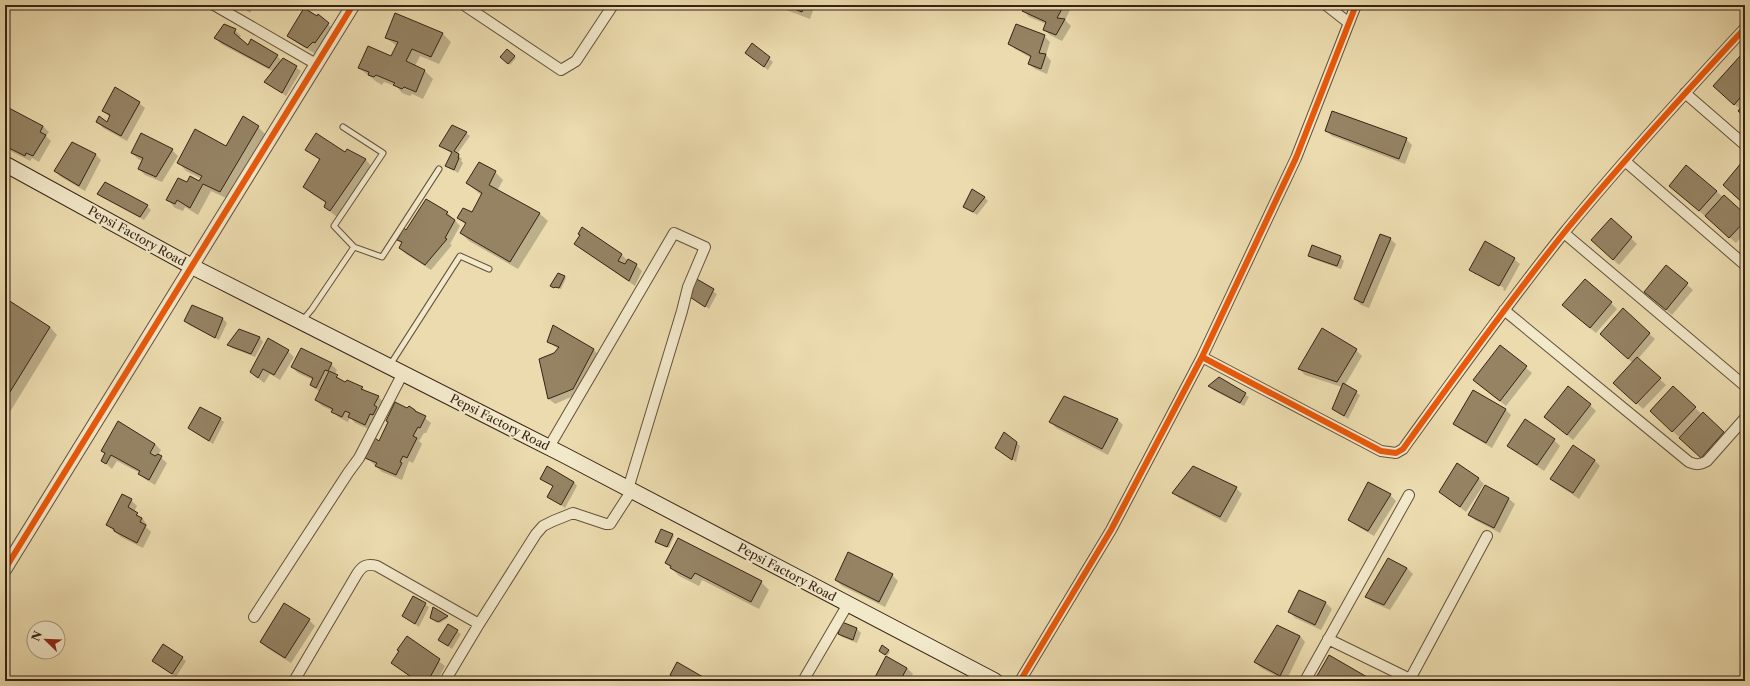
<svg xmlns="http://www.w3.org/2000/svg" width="1750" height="686" font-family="'Libre Caslon Text',serif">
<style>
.shadow{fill:#0003;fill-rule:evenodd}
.building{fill:#958364;stroke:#372314}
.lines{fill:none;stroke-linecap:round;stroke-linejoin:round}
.service-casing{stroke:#64513a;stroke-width:7}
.minor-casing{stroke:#64513a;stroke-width:12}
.tertiary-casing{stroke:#64513a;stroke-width:15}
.secondary-casing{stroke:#372314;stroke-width:17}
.service{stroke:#f2e8ca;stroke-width:5}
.minor{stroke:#f2e8ca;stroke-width:10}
.tertiary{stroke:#f2e8ca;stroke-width:13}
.secondary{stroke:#f2e8ca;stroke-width:15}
.cycleway-casing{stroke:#f2e8ca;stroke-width:8}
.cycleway{stroke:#e8590c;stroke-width:6}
.labels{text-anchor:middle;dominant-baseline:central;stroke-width:4;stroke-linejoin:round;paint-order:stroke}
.street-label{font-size:12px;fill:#372314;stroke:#f2e8ca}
</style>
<rect width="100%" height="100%" fill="#ebdbae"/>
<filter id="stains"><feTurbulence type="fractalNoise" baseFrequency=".005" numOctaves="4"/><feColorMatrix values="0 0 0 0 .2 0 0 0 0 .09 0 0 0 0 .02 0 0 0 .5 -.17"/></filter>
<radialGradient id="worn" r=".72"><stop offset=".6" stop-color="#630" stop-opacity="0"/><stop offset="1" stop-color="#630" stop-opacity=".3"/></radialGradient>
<path class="shadow" d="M238 5H254L250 13Z
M773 5H815L810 19Z
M1027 5H1070L1072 6 1065 20 1071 26 1062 41 1050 35 1044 29 1046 24 1029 17 1024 11Z
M396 14 443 34 451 42 439 64 420 56 415 66 425 71 433 79 423 99 412 94 410 96 402 93 397 87 384 82 382 85 377 82 359 68 392 57 397 46 386 38Z
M328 24 334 30 322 49 319 47 314 53 294 41 288 36Z
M235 30 241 36 239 39 248 46 277 56 282 61 284 59 301 71 286 96 266 82 274 72 221 44 216 38Z
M1044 36 1050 42 1046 55 1051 61 1047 74 1035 69 1029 64 1031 58 1015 49 1009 43Z
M752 45 773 62 768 70 750 56Z
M507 50 516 58 510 65 502 57Z
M1745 60V116L1740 109 1720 92Z
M139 103 145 108 127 141 103 128 98 122 108 123 110 117 103 111Z
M5 113 43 126 49 132 46 136 51 141 39 162 32 158 30 161 5 148Z
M258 127 266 135 228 199 211 191 198 215 185 207 183 211 175 208 168 200 187 183 199 182 202 179 186 171 179 163 226 148Z
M1326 130 1406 139 1412 145 1405 164 1332 136Z
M466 133 470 136 457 154 462 159 461 161 463 163 458 173 447 166 452 154 441 146Z
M306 149 345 153 348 150 366 160 373 168 338 218 325 207 327 204 312 194 305 187 320 161Z
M172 150 178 156 162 182 145 175 139 169 143 161 138 159 132 153Z
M96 155 101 160 85 191 61 177 55 171Z
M495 172 503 180 497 191 540 214 548 221 518 269 469 241 461 233 466 225 458 218 472 213 482 196 467 183Z
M105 184 147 206 151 210 144 220 102 197 99 194Z
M1670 186 1716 191 1745 215V233L1736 243Z
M984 197 988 201 977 215 964 207Z
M447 212 460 226 450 244 452 245 431 270 406 254 400 248 402 244 398 240 407 231Z
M1611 219 1637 244 1619 265 1598 245Z
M1390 239 1396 244 1369 308 1361 305 1355 299Z
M576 244 621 254 628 261 636 265 642 271 635 286 581 249Z
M1309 256 1340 257 1344 261 1341 269 1313 259Z
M1514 259 1520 264 1505 291 1476 275 1471 270ZM1476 272 1504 288 1503 290 1476 275Z
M1666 266 1693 290 1672 315 1651 297Z
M564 277 566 278 561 289 553 287Z
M695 280 717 294 709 309 692 297 694 292Z
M5 300 50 327 57 335 5 420Z
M1611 303 1617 309 1596 333 1569 311Z
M192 306 223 319 227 323 219 340 189 325 185 321Z
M1623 310 1655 339 1638 359 1666 385 1643 409 1620 388 1633 363 1607 340Z
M554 327 594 350 599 356 578 394 555 404 549 399 540 360 555 354 558 349 548 341Z
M239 330 260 338 263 342 255 357 232 348 228 344Z
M1501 347 1532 373 1506 406 1480 386Z
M1356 350 1362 356 1345 385 1360 395 1348 419 1333 409 1342 387 1305 375 1299 369Z
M288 351 294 357 280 380 270 374 264 383 251 372Z
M331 364 337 370 335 374 343 382 362 387 367 393 378 397 384 402 371 430 355 423 350 417 348 422 338 417 333 411 322 406 316 400 320 392 311 385 313 380 298 373 292 367Z
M1219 378 1249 397 1244 406 1213 390 1209 386Z
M1590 405 1596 411 1573 440 1545 417Z
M1695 408 1729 438 1707 463 1686 444 1687 431 1686 430 1679 437 1657 417Z
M407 409 415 410 431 423 426 433H424L419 441 422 444 413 463 409 461 402 480 382 472 366 457Z
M1505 409 1511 415 1492 448 1460 429 1455 424Z
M220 419 224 422 213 444 189 428Z
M1118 420 1123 425 1108 455 1056 428 1051 422Z
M1554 440 1560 446 1544 471 1515 451 1509 445Z
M1016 442 1020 446 1016 462 996 448Z
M155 444 161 450 158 455 167 463 155 485 145 479 140 473 117 461 112 469 102 460 106 454 102 450Z
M1594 460 1600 466 1579 499 1557 484 1552 479Z
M541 478 574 482 577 486 565 508 549 496 554 487Z
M1478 478 1484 484 1466 512 1440 492Z
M1485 486 1509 499 1515 504 1500 533 1475 520 1469 514Z
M1236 488 1242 494 1226 523 1179 498 1173 492Z
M1390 495 1396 501 1374 536 1355 525 1349 519Z
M131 500 137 506 134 512 143 519 147 525 146 527 151 532 143 548 121 537 107 525Z
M672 535 674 536 669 548 658 543Z
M1388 560 1407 568 1413 574 1390 610 1372 602 1366 596Z
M666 563 761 582 769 590 759 609 702 580 699 586 679 576Z
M892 575 898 581 885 607 842 586 836 580Z
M1300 591 1326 603 1332 609 1321 630 1295 618 1290 612Z
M414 597 429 607 419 627 403 616Z
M433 608 447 617 448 618 440 623 432 619 431 618Z
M309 620 315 626 291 663 267 648 261 642Z
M843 624 857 629 861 633 857 643 842 637 839 634Z
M448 625 461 634 452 649 439 640Z
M1300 636 1305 642 1286 681 1261 668 1255 662Z
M407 637 445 666 437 681H416L392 663Z
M888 650 890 652 887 656 882 652Z
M182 658 186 661 176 677 153 661Z
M5 667 10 671 7 676 5 675Z
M907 668 913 674 909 681H874Z
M671 675 702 677 706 681H679Z"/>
<path class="building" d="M784 5H805L802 12Z
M1026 5H1064L1057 18 1065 19 1056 35 1043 30 1046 22 1022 11Z
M304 8 317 16 318 14 329 23 315 43 313 42 307 48 287 36Z
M395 13 443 33 431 57 412 49 406 61 425 70 416 92 404 87 402 89 393 85 395 83 376 75 374 77 368 75 369 72 358 68 368 46 391 56 398 42 385 38Z
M224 24 236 29 234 33 248 45 251 39 278 55 269 68 214 38Z
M1016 24 1045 35 1039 53 1046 54 1041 69 1028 64 1031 56 1008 44Z
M752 43 770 57 764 67 745 53Z
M507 49 515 56 508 64 500 57Z
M1741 55 1745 58V92L1734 105 1713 86Z
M283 58 297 66 282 93 264 82Z
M115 87 140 102 121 136 96 122 99 116 107 122 110 115 102 111Z
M1745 102V117L1738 111Z
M7 107 43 126 40 132 46 135 33 156 26 153 25 156 5 146V111Z
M1332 111 1407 138 1399 159 1325 131Z
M243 116 259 126 220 192 203 184 190 208 177 200 175 204 166 200 178 178 187 182 190 176 199 181 202 176 177 163 195 129 226 146Z
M452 125 467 132 454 151 459 154 458 158H459L454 170 445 166 452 152 439 146Z
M141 133 173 149 156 177 138 169 143 158 131 153Z
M316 133 345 152 347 149 366 159 330 211 324 207 326 202 303 187 320 159 305 150Z
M72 142 96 154 79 186 54 171Z
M479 162 496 171 489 185 540 213 510 262 460 233 466 223 457 218 463 208 472 212 482 193 466 183Z
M1742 162 1745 164V205L1723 185Z
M1686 165 1717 191 1699 211 1669 186Z
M105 182 148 205 140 217 97 194Z
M972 189 985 197 973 212 963 207Z
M1724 195 1745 214V221L1729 238 1705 216Z
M426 199 448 212 446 214 455 220 445 238 447 239 425 265 399 248 402 242 397 240 404 228 406 230Z
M1611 218 1632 237 1613 260 1591 240Z
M582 227 622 254 618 261 625 264 628 259 637 264 629 281 574 244 580 235 578 234Z
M1380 234 1391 238 1363 303 1354 299Z
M1485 241 1515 258 1499 286 1469 270Z
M1312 245 1341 256 1337 266 1308 256Z
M1666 265 1688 283 1666 310 1644 292Z
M558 273 565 276 559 288 555 287 554 288 550 286Z
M695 278 714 289 705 307 690 297 693 291 689 288Z
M1585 279 1612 302 1590 328 1562 305Z
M5 298 50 327 5 400Z
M192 305 223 318 215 338 184 321Z
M1623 308 1650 333 1628 359 1600 334Z
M553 325 594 349 573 389 548 399 539 359 554 353 559 347 547 342Z
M1322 328 1357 349 1337 382 1298 369Z
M239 329 260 337 251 354 227 345Z
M268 338 289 350 274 375 263 369 258 378 250 372Z
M1500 345 1527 366 1500 401 1473 380Z
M301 348 332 363 328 371 325 370 316 388 310 385 313 378 291 367Z
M1637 357 1661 378 1636 404 1613 383Z
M329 371 338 375 336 377 345 382 347 380 363 387 361 389 379 396 374 405 377 407 373 415 370 414 365 425 348 417 350 413 345 411 342 417 331 412 333 409 315 400Z
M1219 377 1246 393 1240 403 1208 386Z
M1343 383 1357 391 1344 416 1332 409Z
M1568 386 1591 404 1567 435 1544 417Z
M1673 386 1696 407 1672 432 1650 411Z
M1473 390 1506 409 1486 443 1453 424Z
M1064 396 1118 419 1102 449 1049 422Z
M395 402 407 408 409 406 415 410V411L426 416 420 428 418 427 413 436 417 438 407 458 403 456 400 462 402 463 396 475 375 466 377 463 365 458 375 438 379 441 388 422 386 421Z
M200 407 221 418 209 441 188 428Z
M1703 412 1724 432 1701 458 1679 438Z
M1525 419 1555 439 1537 465 1507 446Z
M118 421 155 444 150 453 155 456 158 454 162 456 149 480 138 474 140 471 111 455 106 464 101 461 105 453 101 451Z
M1004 432 1017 442 1012 460 995 448Z
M1573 445 1595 460 1573 493 1550 479Z
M1457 463 1479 478 1460 507 1439 492Z
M547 466 574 482 561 505 547 497 553 486 540 479Z
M1193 466 1237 487 1220 517 1172 493Z
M1368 482 1391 494 1368 531 1348 520Z
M1485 485 1509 498 1494 528 1468 515Z
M122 494 132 499 128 507 138 513 136 515 142 518 140 522 146 525 137 543 114 531V529L106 525Z
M661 529 673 534 667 547 655 542Z
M678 538 762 581 751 602 695 573 691 579 670 568 671 566 665 563Z
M848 552 893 574 879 602 835 580Z
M1388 558 1407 568 1384 605 1365 597Z
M1299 590 1326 602 1315 625 1288 612Z
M413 596 426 603 415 624 402 616Z
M284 603 310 619 285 658 260 642Z
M433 607 448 616 438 622 430 618Z
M842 622 857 628 853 640 838 634Z
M448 624 458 630 448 646 438 640Z
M1277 625 1300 636 1280 676 1254 662Z
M407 636 440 659 428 681H417L391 663 399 651 397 650Z
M163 644 183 657 172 674 152 661Z
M882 645 889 650 885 655 879 651Z
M1329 655 1374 681H1314Z
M886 656 907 668 900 681H873Z
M677 662 703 677 700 681H681L670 675Z"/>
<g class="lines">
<defs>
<path id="service" d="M354 247 382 257 439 169
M302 321 312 309 354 247 334 226 383 153 343 127
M390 365 460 256 489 269"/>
<path id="minor" d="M214 5 316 64
M464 5 561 70 576 61 613 5
M1326 5 1349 23
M1685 93 1745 145
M1626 162 1745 265
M1564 233 1745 386
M1504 310 1689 462C1696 465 1700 465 1707 461L1745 418
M1202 357 1381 451 1396 453 1403 449C1455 377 1507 304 1563 234 1621 163 1683 95 1745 28
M549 447 674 233 705 247 688 287 682 311 628 489
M254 617 348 473 359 458 403 373
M1328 639 1410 679
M294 681 357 574C362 566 367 563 377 566L479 624
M445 681 479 624 536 534 543 526 553 521 573 513 606 524H610L632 490
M803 681 848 604
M1020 681 1111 530 1202 357 1296 158 1356 5
M1305 681 1409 495
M1409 681 1487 536"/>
<path id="tertiary" d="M5 569 353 5"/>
<path id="secondary" d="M5 164 191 266 564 455 995 681"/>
</defs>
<use href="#service" class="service-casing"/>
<use href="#minor" class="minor-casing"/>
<use href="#tertiary" class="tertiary-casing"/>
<use href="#secondary" class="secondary-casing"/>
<use href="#service" class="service"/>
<use href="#minor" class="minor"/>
<use href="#tertiary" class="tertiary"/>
<use href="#secondary" class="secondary"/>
<defs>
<path id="cycleway" d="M1202 357 1381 451 1396 453 1403 449C1455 377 1507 304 1563 234 1621 163 1683 95 1745 28
M5 569 353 5
M1020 681 1111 530 1202 357 1296 158 1356 5"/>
</defs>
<use href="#cycleway" class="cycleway-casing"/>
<use href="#cycleway" class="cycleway"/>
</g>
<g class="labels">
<g class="street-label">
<text transform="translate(137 236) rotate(29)">Pepsi Factory Road</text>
<text transform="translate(500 422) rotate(27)">Pepsi Factory Road</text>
<text transform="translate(787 572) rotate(28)">Pepsi Factory Road</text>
</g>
</g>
<rect width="1750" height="686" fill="none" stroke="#ebdbae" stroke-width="20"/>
<rect x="6" y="6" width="1738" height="674" fill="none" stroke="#372314" stroke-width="2"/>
<rect x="10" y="10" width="1730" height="666" fill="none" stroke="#372314"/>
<g transform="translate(46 640) rotate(293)"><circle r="19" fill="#f2e8ca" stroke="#a79981"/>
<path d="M0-3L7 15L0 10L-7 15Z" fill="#8f2418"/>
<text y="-6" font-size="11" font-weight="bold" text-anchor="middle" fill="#372314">N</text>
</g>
<rect width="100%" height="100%" filter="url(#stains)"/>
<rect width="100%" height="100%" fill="url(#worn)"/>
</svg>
